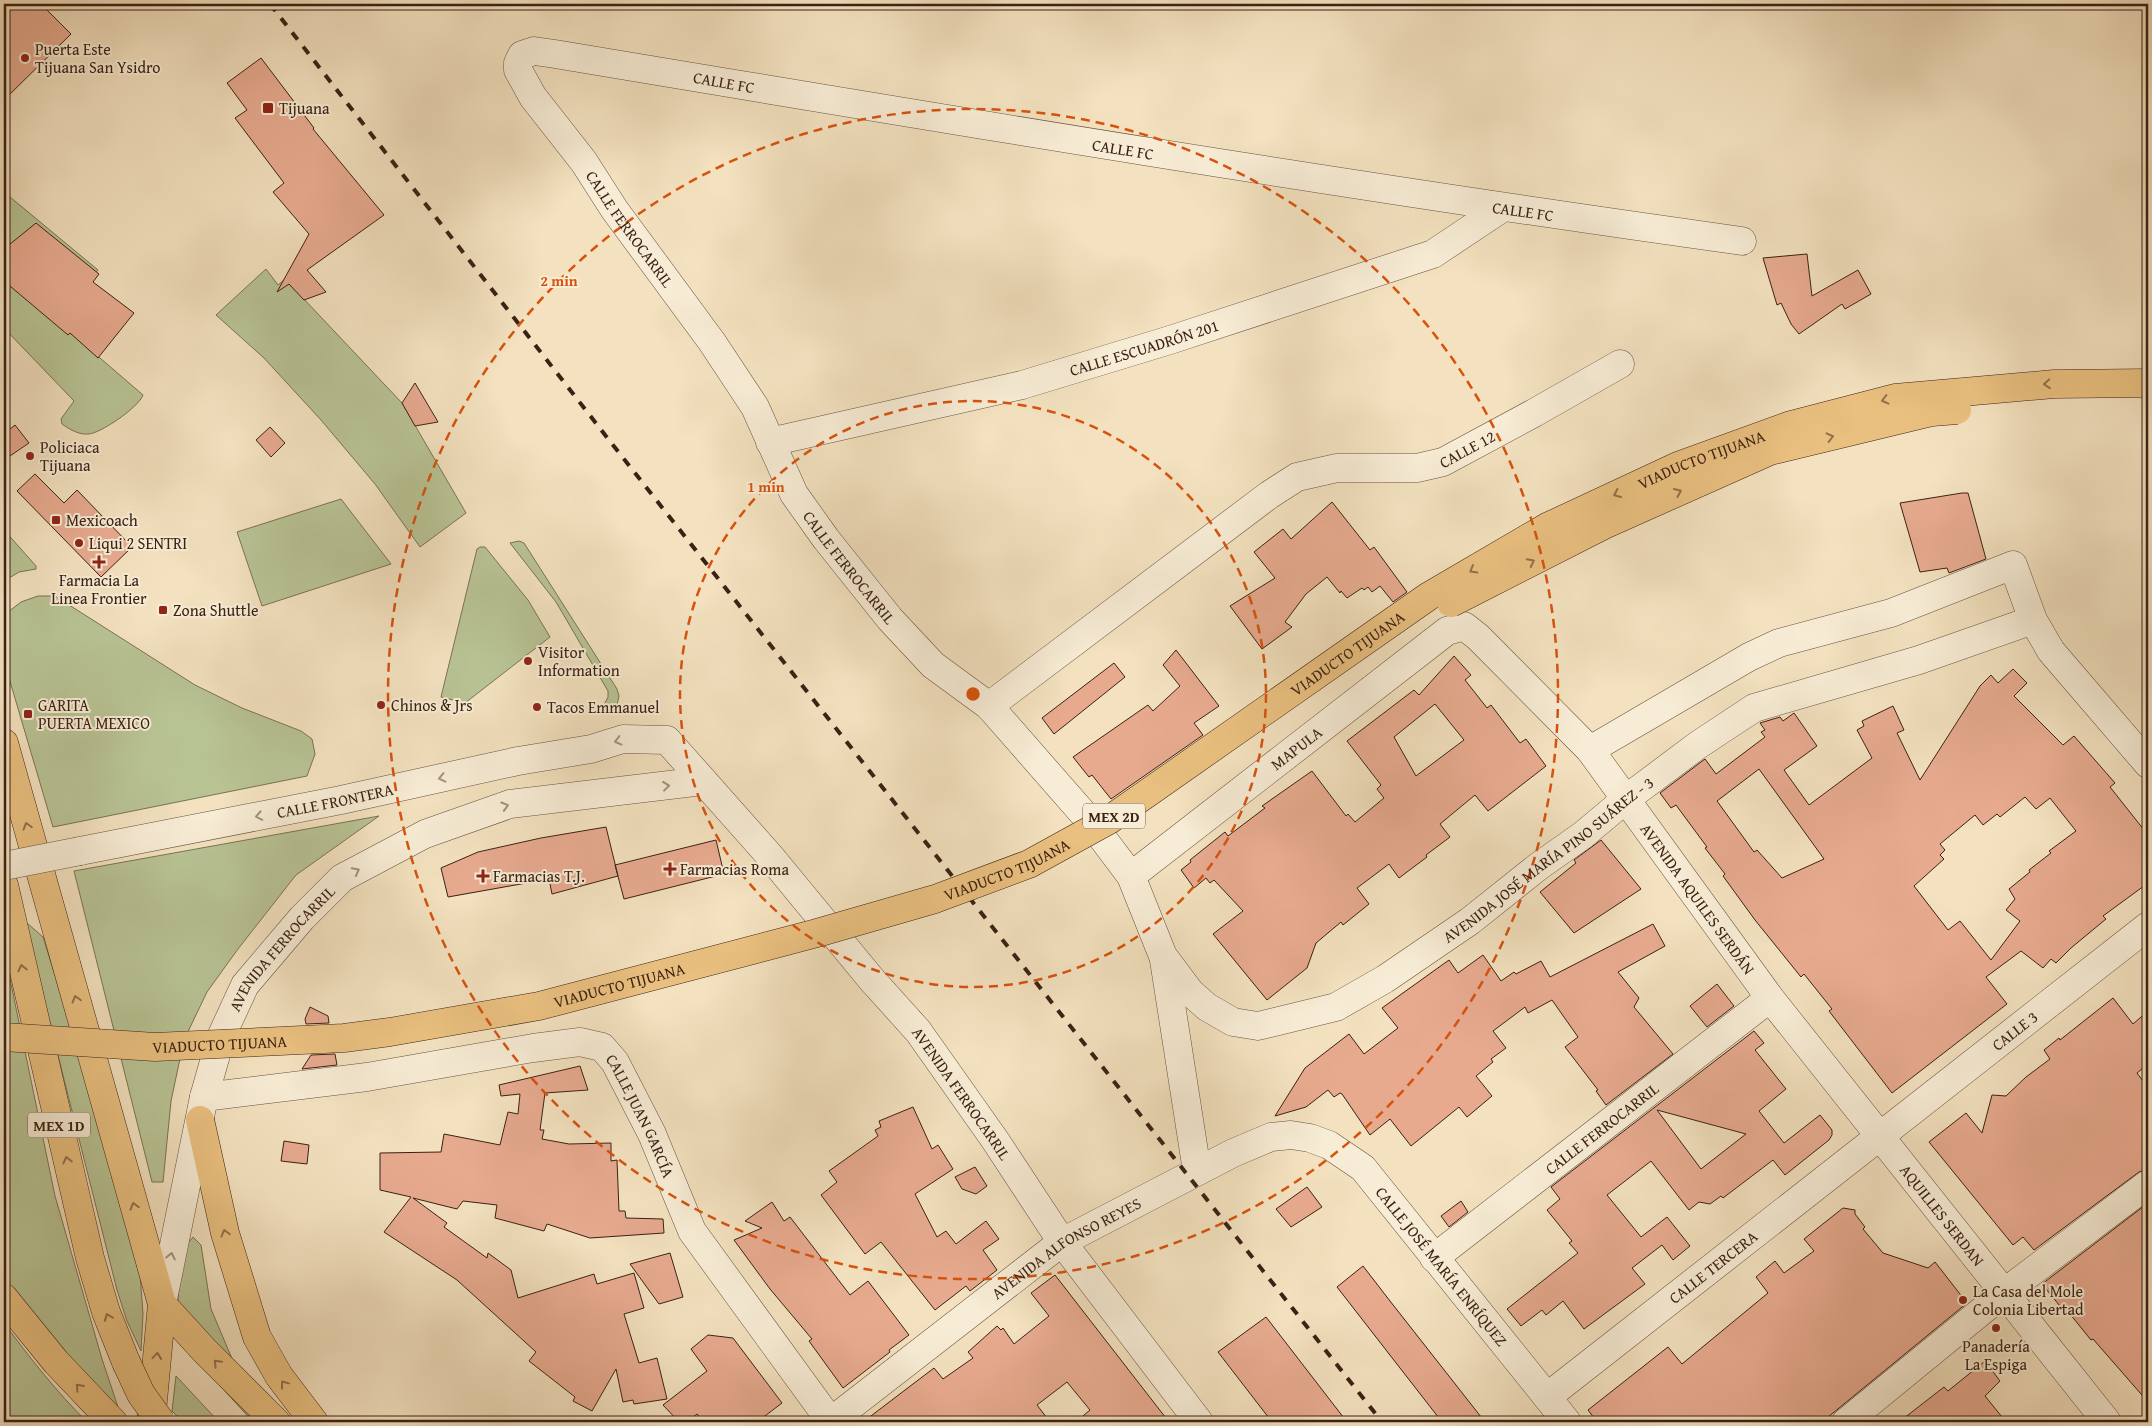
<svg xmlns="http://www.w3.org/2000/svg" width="2152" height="1426" font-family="'Gentium Book Plus',serif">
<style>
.green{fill:#b8c394;stroke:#7a7254}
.building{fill:#e7aa8f;stroke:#3b2114;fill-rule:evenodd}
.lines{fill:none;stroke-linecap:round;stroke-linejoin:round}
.minor-casing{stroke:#69513f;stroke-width:29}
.major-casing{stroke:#3b2114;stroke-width:29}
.highway-casing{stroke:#3b2114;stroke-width:29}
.minor{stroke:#f7ecd5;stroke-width:28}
.major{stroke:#eac080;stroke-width:28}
.highway{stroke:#eac080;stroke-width:28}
.rail{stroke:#3b2114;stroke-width:4;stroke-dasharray:9 9;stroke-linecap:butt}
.minor-bridge-casing{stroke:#69513f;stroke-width:29;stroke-linecap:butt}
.highway-bridge-casing{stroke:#3b2114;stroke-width:29;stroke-linecap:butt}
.minor-bridge{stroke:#f7ecd5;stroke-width:28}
.highway-bridge{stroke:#eac080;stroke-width:28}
.oneway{stroke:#92704a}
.oneway2{stroke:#a2917e}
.ring{fill:none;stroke:#d7530d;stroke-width:2.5;stroke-dasharray:9 6}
.poi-dot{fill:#8f2418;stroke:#f7ecd5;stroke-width:2}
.labels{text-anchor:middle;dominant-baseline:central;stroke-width:4;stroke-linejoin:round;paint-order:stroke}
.shield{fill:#f7ecd5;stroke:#735e4e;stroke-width:1}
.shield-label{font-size:15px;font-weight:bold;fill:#3b2114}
.poi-label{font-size:16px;fill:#3b2114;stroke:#f7ecd5;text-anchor:start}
.street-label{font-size:16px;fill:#3b2114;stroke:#f7ecd5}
.centre{fill:#d7530d;stroke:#f7ecd5;stroke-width:2.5}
.ring-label{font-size:15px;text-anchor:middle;font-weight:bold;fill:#d7530d;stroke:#f7ecd5;stroke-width:4;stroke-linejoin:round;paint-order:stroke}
</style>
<rect width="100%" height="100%" fill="#f3e1bf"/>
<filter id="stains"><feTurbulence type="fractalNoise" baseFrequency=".004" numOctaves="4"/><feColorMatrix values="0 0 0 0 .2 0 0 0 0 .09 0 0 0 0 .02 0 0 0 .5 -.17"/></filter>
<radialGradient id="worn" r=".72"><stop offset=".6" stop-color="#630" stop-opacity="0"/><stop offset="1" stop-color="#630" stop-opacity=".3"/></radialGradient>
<path class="green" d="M4 192 98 270 57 321 143 395C139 407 100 434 88 434 79 435 69 429 62 424L61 419 74 401 4 328Z
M266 269 278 285 285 279 402 403 466 513 420 547 375 484 321 420 264 358 216 315Z
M341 499 391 564 262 606 237 532Z
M4 530 36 566V569L19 572 4 581Z
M519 541 524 543 617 689 619 696 615 714 604 705 608 697V691L556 602 510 543Z
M480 547H485L528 600 550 637 465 703 441 697 477 549Z
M38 596H55L195 685 242 708 301 731 312 739 315 754 307 776 53 827 4 661V620L8 612 21 602Z
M379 816 296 875 238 949 207 992 184 1040 171 1101 163 1182H152L74 871Z
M27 923 43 937 107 1143 139 1260 143 1314 141 1351 127 1321 117 1290 28 936Z
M4 950 55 1196 102 1359 119 1410 67 1361 4 1281Z
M193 1237 201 1245 211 1309 233 1361 266 1422H253L187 1349 176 1325 182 1250Z
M4 1323C30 1358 56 1391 87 1422H4Z
M176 1376 219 1422H183L172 1411Z"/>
<path class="building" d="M4 4H41L71 34 4 100Z
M261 58 314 128 313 129 384 215 307 270 326 292 304 300 289 284 277 292 309 234 273 192 284 183 235 118 247 110 227 83Z
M36 223 99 274 93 282 134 313 98 358 70 333 68 335 4 281V249Z
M1807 254 1812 296 1858 270 1871 294 1845 309 1842 304 1799 334 1791 324 1781 303 1777 305 1763 258Z
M415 383 438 422 415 426 402 403Z
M15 425 29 443 4 460V434Z
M270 427 285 443 271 457 256 440Z
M35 474 64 503 77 490 132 547 101 577 17 491Z
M1962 493H1968L1986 559 1949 573 1947 568 1920 572 1900 503Z
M1332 502 1370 550 1374 547 1407 592 1393 602 1380 586 1372 592 1368 587 1364 590 1362 588 1347 598 1341 591 1340 593 1327 577 1306 594 1285 622 1292 627 1262 649 1230 606 1275 578 1254 552 1283 529 1291 539Z
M1176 650 1219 706 1194 723 1203 735 1111 799 1092 775 1089 777 1073 757 1148 705 1153 711 1180 686 1163 665Z
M1454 656 1471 675 1465 680 1487 708 1491 705 1520 743 1526 739 1546 766 1488 811 1475 795 1440 824 1450 837 1426 855 1427 857 1399 878 1389 864 1357 888 1369 904 1343 925 1341 922 1316 943 1307 968 1267 1000 1213 934 1243 911 1214 880 1210 883 1206 878 1194 888 1181 870 1191 862 1190 860 1225 832 1228 836 1265 808 1262 806 1312 771 1346 816 1348 814 1355 822 1384 798 1377 789 1381 785 1347 741 1414 690 1419 695ZM1435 704 1464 740 1416 776 1394 737Z
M1114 663 1125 677 1054 734 1042 718Z
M2013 669 2027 683 2014 696 2063 745 2074 736 2115 783 2110 787 2148 835V883L2103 916 2106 919 2071 948 2056 963 2051 959 2043 968 2021 951 1986 977 2007 1004 1892 1093 1829 1011 1832 1009 1804 974 1801 977 1755 920 1723 876 1725 874 1705 848 1707 847 1676 805 1671 808 1660 793 1705 759 1716 774 1765 737 1761 732 1765 730 1760 723 1780 717 1783 721 1794 713 1817 746 1784 770 1809 805 1872 758 1857 730 1864 726 1862 721 1893 706 1904 730 1897 733 1920 780 1980 686 1991 675 1998 683ZM1759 769 1824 859 1782 878 1757 850 1754 852 1717 801ZM2025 797 2036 809 2050 798 2076 831 2049 851 2051 853 2029 870 2030 872 2009 889 2015 899 2006 910 2020 921 1991 960 1960 921 1948 930 1914 886 1944 859 1940 855 1945 850 1940 844 1975 815 1983 825 1997 814 2000 817Z
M606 827 618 876 552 894 549 879 448 897 441 868 478 852 541 838Z
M716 840 724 874 624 899 615 865Z
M1601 840 1641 889 1574 933 1540 892 1576 863 1574 860Z
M1653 924 1665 946 1618 972 1639 998 1634 1007 1673 1054 1606 1105 1596 1091 1598 1090 1565 1047 1578 1037 1552 1000 1528 1013 1525 1007 1493 1031 1506 1048 1491 1059 1493 1062 1476 1076 1492 1096 1467 1117 1459 1107 1411 1146 1390 1119 1370 1135 1342 1094 1340 1093 1334 1097 1328 1090 1306 1107 1275 1116 1305 1068 1349 1034 1364 1054 1398 1028 1382 1008 1449 960 1458 973 1483 955 1501 981 1514 972 1516 974 1541 961 1550 977Z
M1717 984 1734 1006 1707 1027 1690 1006Z
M2113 998 2133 1024 2148 1011V1064L2137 1073 2148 1088V1169L2139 1172 2034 1250 2023 1237 2013 1245 1929 1142 1966 1113 1982 1133 1992 1095 2006 1096 2026 1077 2050 1059 2044 1050 2059 1038 2060 1040Z
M310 1007 328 1016 329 1023 306 1024 305 1019Z
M1754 1031 1764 1043 1755 1050 1786 1089 1759 1111 1784 1143 1820 1115 1832 1130V1135L1829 1140 1785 1175 1773 1160 1723 1198 1721 1196 1710 1204 1699 1202 1689 1210 1651 1161 1607 1195 1641 1237 1667 1217 1690 1246 1673 1260 1662 1245 1632 1268 1645 1284 1584 1329 1563 1301 1546 1315 1542 1310 1521 1326 1507 1309 1578 1253 1569 1243 1572 1241 1547 1210 1560 1199 1551 1187ZM1657 1110 1746 1134 1701 1169Z
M335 1054 337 1065 302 1069 311 1055Z
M580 1066 588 1090 545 1093 540 1130H544L542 1139 569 1144 611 1143V1161L617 1160 619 1211H625L626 1218 663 1219 664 1233 590 1238 547 1224 544 1231 495 1218 497 1205 463 1201 457 1209 413 1198 447 1223 444 1227 487 1258 488 1253 511 1270 518 1298 594 1274 597 1284 634 1273 644 1308 624 1314 639 1363 657 1358 667 1399 634 1404 633 1400 623 1402 616 1369 592 1411 573 1401 575 1397 529 1361 536 1352 457 1280 384 1232 411 1197 380 1190V1153L441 1152 444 1134 500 1145 508 1112 518 1114 520 1094 501 1096 499 1085Z
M913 1107 932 1149 938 1145 953 1169 915 1194 937 1237 946 1231 956 1244 986 1221 999 1239 983 1250 997 1270 970 1291 966 1286 935 1310 881 1242 865 1254 821 1195 837 1182 829 1171 878 1136 875 1130 881 1127 879 1121Z
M284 1141 309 1145 307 1164 281 1161Z
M975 1167 987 1186 976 1194 962 1189 955 1177Z
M1307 1187 1322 1207 1291 1227 1276 1209Z
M1461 1201 1468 1212 1449 1227 1441 1216Z
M772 1202 784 1221 790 1217 850 1295 868 1281 909 1335 889 1350 890 1352 843 1388 809 1341 812 1339 770 1289 734 1240 762 1228 745 1221Z
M2148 1203V1402L2093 1339 2091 1340 2070 1314 2068 1316 2042 1284Z
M1843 1208 1855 1210V1214L1865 1227 1863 1229 1883 1253 1928 1268 1935 1262 1967 1303 1822 1422H1597L1588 1410 1668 1347 1682 1364 1768 1293 1756 1277 1775 1261 1784 1273 1814 1251 1804 1239Z
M670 1253 683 1297 659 1304 630 1264Z
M1363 1266 1390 1301 1485 1422H1442L1337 1287Z
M1055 1275 1169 1422H1076L1090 1410 1067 1382 1037 1405 1050 1422H863L934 1368 943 1379 973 1358 968 1352 997 1326 1001 1330 1003 1328 1014 1344 1049 1316 1031 1293Z
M1266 1317 1347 1422H1272L1218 1352Z
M708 1335 733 1338 782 1403 757 1422H704L697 1414 687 1422H679L663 1405 707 1371 691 1349Z
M1985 1361 2000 1381 1985 1396 2006 1422H1899L1944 1387 1948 1391Z"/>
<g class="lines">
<defs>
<g id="minor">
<path id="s1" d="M1742 241C1345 186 950 120 555 54L534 51 522 55 518 63V70L533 97 584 162 614 209 712 342 755 407 794 494 826 539 890 619 933 665 989 706 1088 819 1131 876 1163 956 1190 992 1207 1007 1233 1022 1258 1026 1336 1007 1385 979 1470 921 1539 866 1583 835 1626 799 1698 745 1754 708 1919 660 2033 620"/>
<path id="s2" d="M770 442 1022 385 1170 340 1433 254 1502 208"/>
<path id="s3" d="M989 706 1269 495 1297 477 1337 468H1417L1443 462 1534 413 1620 364"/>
<path d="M1590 750 1749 657 1779 643 1891 613 2013 565 2033 620 2051 651 2148 764"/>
<path id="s4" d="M80 851 341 800 518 761 591 749 623 739 667 740 769 855 872 980 918 1031 995 1140 1062 1242 1199 1422"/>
<path id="s5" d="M1131 876 1447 631 1464 626 1478 637 1590 750 1770 998 2107 1422"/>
<path d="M1164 960 1197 1171"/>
<path id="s6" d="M204 1097 367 1077 533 1048 580 1042 602 1047 615 1062 652 1134 692 1231 831 1422"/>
<path id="s7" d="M1434 1258 1770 998"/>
<path id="s8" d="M162 1304 204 1097 221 1037 245 985 302 918 342 878 425 834 510 804 703 781"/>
<path id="s9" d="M1547 1397 2148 926"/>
<path id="s10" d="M830 1422 1062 1242 1233 1153 1271 1137 1291 1135 1310 1138 1329 1145 1363 1168 1567 1422"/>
<path d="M1846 1422 2005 1292 2148 1184"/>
</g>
<path id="major" d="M4 743 162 1304 204 1350 276 1422
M200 1120 225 1233 257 1337 279 1376 314 1422
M4 1298 56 1362 113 1422
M151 1422 162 1304"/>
<path id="highway" d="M4 885 90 1258 106 1312 126 1362"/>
</defs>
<use href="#minor" class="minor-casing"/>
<use href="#major" class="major-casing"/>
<use href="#highway" class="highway-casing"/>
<use href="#minor" class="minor"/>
<use href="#major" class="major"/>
<use href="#highway" class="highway"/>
<path class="rail" d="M270 4 609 440 1382 1422"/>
<defs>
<path id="minor-bridge" d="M4 866 80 851"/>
<g id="highway-bridge">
<path d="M1451 603 1604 525 1770 451 1932 412 1957 410"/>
<path id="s11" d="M4 1037 155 1047 344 1038 390 1032 539 1006 817 933 935 899 1029 864 1109 820 1429 596 1547 527 1678 466 1791 425 1895 398 2054 384 2148 383"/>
<path d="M126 1362 141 1394 161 1422"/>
</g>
</defs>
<use href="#minor-bridge" class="minor-bridge-casing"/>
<use href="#highway-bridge" class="highway-bridge-casing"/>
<use href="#minor-bridge" class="minor-bridge"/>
<use href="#highway-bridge" class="highway-bridge"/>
</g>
<defs><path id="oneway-chevron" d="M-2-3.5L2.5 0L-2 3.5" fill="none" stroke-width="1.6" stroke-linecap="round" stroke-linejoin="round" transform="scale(1.25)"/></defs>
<g class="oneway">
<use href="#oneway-chevron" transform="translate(2047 384) rotate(175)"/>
<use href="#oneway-chevron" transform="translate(1885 400) rotate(166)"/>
<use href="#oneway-chevron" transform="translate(1830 437) rotate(-14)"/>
<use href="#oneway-chevron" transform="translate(1678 492) rotate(-24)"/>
<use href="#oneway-chevron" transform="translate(1617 494) rotate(155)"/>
<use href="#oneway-chevron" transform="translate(1531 562) rotate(-27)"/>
<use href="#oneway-chevron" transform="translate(1473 570) rotate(150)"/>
<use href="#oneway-chevron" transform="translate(27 826) rotate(-106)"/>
<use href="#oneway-chevron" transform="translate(22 968) rotate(-103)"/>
<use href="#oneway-chevron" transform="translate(76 999) rotate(-106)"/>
<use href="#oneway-chevron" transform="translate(67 1160) rotate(-103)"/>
<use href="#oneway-chevron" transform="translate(134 1206) rotate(-106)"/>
<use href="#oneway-chevron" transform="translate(225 1233) rotate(-105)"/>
<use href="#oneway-chevron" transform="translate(108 1317) rotate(-111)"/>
<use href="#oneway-chevron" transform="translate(157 1356) rotate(-85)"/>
<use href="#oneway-chevron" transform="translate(217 1363) rotate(-134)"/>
<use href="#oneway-chevron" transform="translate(284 1384) rotate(-127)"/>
<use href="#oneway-chevron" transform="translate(79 1387) rotate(-132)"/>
</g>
<g class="oneway2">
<use href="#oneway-chevron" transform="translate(618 741) rotate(166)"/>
<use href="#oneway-chevron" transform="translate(442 778) rotate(167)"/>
<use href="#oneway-chevron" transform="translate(666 786) rotate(-7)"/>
<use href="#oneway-chevron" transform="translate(505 806) rotate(-17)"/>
<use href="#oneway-chevron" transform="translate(259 816) rotate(169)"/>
<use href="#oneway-chevron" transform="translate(356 871) rotate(-28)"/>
<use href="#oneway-chevron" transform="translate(171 1256) rotate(-78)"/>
</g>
<g class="ring">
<circle cx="973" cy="694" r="293"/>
<circle cx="973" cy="694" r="585"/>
</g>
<g class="poi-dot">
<circle cx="25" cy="58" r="5"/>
<rect x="262" y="102" width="12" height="12" rx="2.5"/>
<circle cx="30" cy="456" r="5"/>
<rect x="51" y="515" width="10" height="10" rx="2.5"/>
<circle cx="79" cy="543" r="5"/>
<path d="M96.5 554.5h5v5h5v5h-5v5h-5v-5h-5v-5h5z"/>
<rect x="158" y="605" width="10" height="10" rx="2.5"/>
<circle cx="528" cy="661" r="5"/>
<circle cx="381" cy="705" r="5"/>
<circle cx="537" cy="707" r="5"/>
<rect x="23" y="709" width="10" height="10" rx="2.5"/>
<path d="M667.5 861.5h5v5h5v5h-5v5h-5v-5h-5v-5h5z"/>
<path d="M480.5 868.5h5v5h5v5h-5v5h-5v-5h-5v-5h5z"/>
<circle cx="1963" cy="1300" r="5"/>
<circle cx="1996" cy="1328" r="5"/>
</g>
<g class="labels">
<g class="shield">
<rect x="1083" y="803.5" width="62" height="25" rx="4"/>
<rect x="28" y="1112.5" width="62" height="25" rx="4"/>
</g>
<g class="shield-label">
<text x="1114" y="816">MEX 2D</text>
<text x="59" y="1125">MEX 1D</text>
</g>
<g class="poi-label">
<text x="35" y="49">Puerta Este<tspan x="35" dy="18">Tijuana San Ysidro</tspan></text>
<text x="279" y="108">Tijuana</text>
<text x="40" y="447">Policiaca<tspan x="40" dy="18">Tijuana</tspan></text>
<text x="66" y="520">Mexicoach</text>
<text x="89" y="543">Liqui 2 SENTRI</text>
<text x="99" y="580" text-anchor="middle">Farmacia La<tspan x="99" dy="18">Linea Frontier</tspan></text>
<text x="173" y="610">Zona Shuttle</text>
<text x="538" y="652">Visitor<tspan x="538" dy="18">Information</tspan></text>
<text x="38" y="705">GARITA<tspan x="38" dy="18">PUERTA MEXICO</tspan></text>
<text x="391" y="705">Chinos &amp; Jrs</text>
<text x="547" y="707">Tacos Emmanuel</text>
<text x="680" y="869">Farmacias Roma</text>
<text x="493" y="876">Farmacias T.J.</text>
<text x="1973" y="1291">La Casa del Mole<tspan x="1973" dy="18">Colonia Libertad</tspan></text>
<text x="1996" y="1346" text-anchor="middle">Panadería<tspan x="1996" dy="18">La Espiga</tspan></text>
</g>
<g class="street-label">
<text transform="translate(724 82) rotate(10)">CALLE FC</text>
<text transform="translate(1123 149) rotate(9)">CALLE FC</text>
<text transform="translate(1523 211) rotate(8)">CALLE FC</text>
<text stroke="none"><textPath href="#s1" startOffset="1446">CALLE FERROCARRIL</textPath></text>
<text stroke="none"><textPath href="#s2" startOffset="386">CALLE ESCUADRÓN 201</textPath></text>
<text stroke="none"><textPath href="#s3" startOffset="559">CALLE 12</textPath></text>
<text stroke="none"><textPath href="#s11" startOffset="1836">VIADUCTO TIJUANA</textPath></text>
<text stroke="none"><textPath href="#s1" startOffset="1851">CALLE FERROCARRIL</textPath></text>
<text stroke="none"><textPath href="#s11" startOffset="1431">VIADUCTO TIJUANA</textPath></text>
<text stroke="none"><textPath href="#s5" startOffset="209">MAPULA</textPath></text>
<text stroke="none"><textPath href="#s4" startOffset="260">CALLE FRONTERA</textPath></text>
<text stroke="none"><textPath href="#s1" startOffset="2819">AVENIDA JOSÉ MARÍA PINO SUÁREZ - 3</textPath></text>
<text stroke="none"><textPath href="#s11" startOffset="1026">VIADUCTO TIJUANA</textPath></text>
<text stroke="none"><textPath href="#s5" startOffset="778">AVENIDA AQUILES SERDÁN</textPath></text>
<text stroke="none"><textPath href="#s8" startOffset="382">AVENIDA FERROCARRIL</textPath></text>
<text stroke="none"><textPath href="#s11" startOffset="621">VIADUCTO TIJUANA</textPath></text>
<text stroke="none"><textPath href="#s9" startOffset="594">CALLE 3</textPath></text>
<text stroke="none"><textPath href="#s11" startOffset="216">VIADUCTO TIJUANA</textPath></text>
<text stroke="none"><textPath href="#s4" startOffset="1059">AVENIDA FERROCARRIL</textPath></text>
<text stroke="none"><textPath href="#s6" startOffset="482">CALLE JUAN GARCÍA</textPath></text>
<text stroke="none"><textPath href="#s7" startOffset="212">CALLE FERROCARRIL</textPath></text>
<text stroke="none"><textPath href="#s5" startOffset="1178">AQUILLES SERDAN</textPath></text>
<text stroke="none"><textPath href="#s10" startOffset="294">AVENIDA ALFONSO REYES</textPath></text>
<text stroke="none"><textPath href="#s10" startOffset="754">CALLE JOSÉ MARÍA ENRÍQUEZ</textPath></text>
<text stroke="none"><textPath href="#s9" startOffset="211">CALLE TERCERA</textPath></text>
</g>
</g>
<circle cx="973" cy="694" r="8" class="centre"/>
<g class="ring-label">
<text x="559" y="286">2 min</text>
<text x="766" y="492">1 min</text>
</g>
<rect width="2152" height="1426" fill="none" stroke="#f3e1bf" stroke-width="20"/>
<rect x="5" y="5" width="2142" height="1416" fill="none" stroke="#3b2114" stroke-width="2.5"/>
<rect x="10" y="10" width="2132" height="1406" fill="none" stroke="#3b2114"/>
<rect width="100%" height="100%" filter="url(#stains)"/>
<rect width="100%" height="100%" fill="url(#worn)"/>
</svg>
